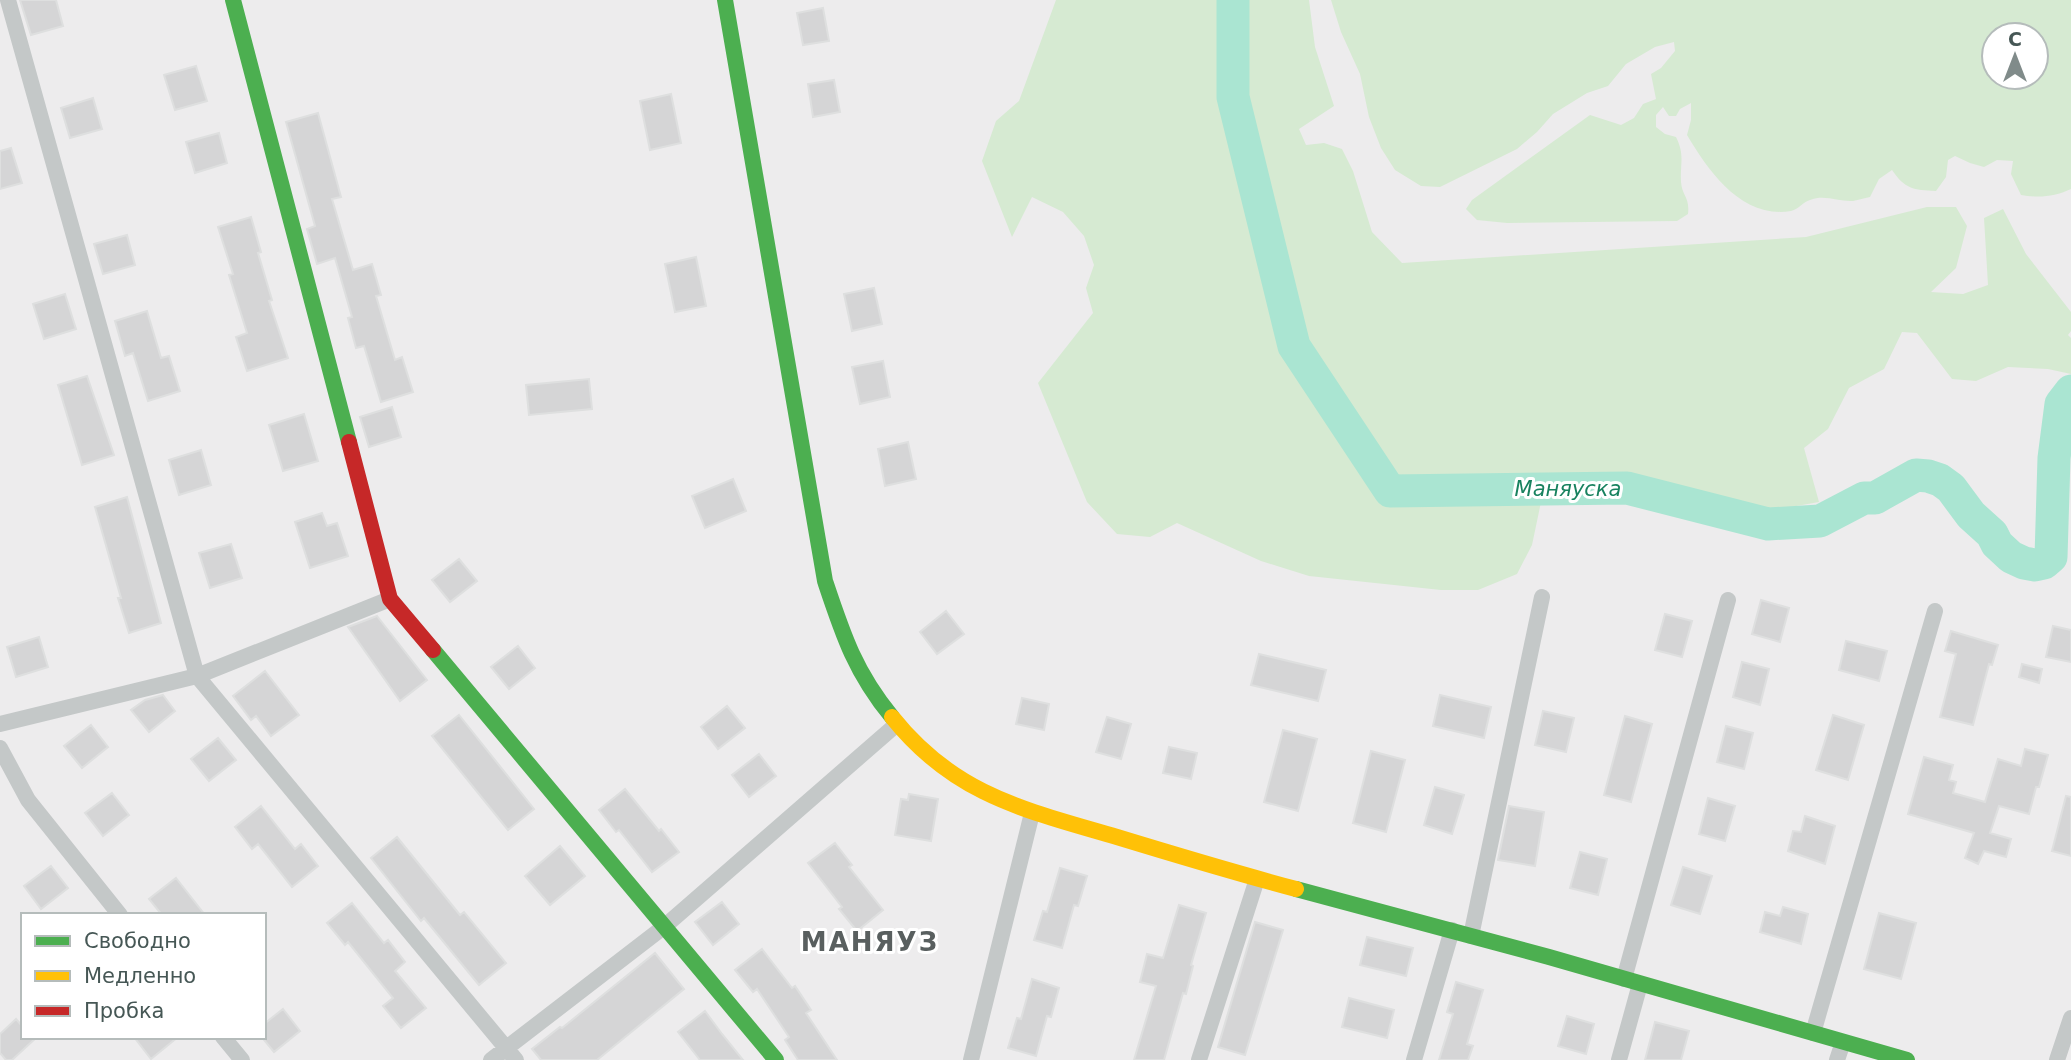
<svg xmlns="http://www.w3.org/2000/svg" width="2071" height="1060" font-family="'DejaVu Sans',sans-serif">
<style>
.green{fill:#d6ead2;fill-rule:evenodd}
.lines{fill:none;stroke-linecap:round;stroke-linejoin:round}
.river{stroke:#aae5d2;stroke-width:33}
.building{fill:#d5d5d6;stroke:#dedfdf;stroke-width:2}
.street{stroke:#c4c8c8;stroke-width:16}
.fast{stroke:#4caf50;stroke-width:16}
.slow{stroke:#ffc107;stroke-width:16}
.jam{stroke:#c62828;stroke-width:16}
.labels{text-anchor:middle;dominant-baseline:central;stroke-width:6;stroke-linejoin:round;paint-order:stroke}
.water-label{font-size:21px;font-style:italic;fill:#18825f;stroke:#fff}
.district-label{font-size:26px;font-weight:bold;letter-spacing:2px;fill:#595f5f;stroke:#fff}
</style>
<rect width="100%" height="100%" fill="#edeced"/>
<path class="green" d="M1056 0H1309L1315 47 1334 106 1299 129 1306 145 1324 143 1342 149 1353 171 1372 232 1402 263 1806 237 1927 207H1956L1967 226 1956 268 1931 292 1963 294 1988 285 1984 218 2003 209 2026 254 2071 312V331L2068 335 2071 338V374L2048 369 2008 367 1976 381 1952 379 1917 333 1902 332 1884 369 1849 388 1828 429 1804 448 1819 502 1768 511 1632 482 1545 483 1532 545 1517 574 1478 590H1441L1309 576 1261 561 1177 523 1150 537 1117 534 1087 502 1038 383 1093 313 1086 288 1094 265 1084 236 1063 212 1032 197 1012 237 982 161 996 121 1019 101Z
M1331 0H2071V189C2054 197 2039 198 2021 195L2011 174 2013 161 1997 160 1984 167 1970 163 1955 156 1948 160 1946 177 1936 191C1913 190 1905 189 1892 170L1879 179 1870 197C1864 198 1859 200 1853 201 1839 202 1825 194 1810 200 1803 202 1799 209 1791 211 1742 219 1709 172 1687 135L1691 120V103L1680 109 1676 116H1669L1663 107 1656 115V127L1665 134 1676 137C1685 155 1680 163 1681 182 1682 196 1690 197 1688 214L1677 221 1507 223 1477 220 1466 209 1472 200 1590 115 1621 125 1634 118 1643 104 1656 99 1651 74 1661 68 1675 51 1674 42 1655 47 1626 64 1608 86 1587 93 1553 114 1537 132 1517 149 1440 187 1421 186 1395 170 1381 148 1369 117 1360 74 1341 32ZM1994 35H2036V77H1994Z"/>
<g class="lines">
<path class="river" d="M1233 0V97L1294 346 1390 491 1627 488 1768 524 1820 521 1864 498H1875L1916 475 1928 476 1940 480 1951 488 1971 515 1992 534 1997 544 2011 557 2024 563 2035 565 2044 563 2051 557 2054 458 2061 404 2071 391"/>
</g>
<path class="building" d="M20 0H56L63 26 31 35Z
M823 8 829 41 803 45 797 13Z
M196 66 207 101 175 110 164 75Z
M834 80 840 112 813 117 808 84Z
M671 94 681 143 650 150 640 101Z
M93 98 102 129 70 138 61 108Z
M318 113 341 197 332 199 353 270 372 264 381 295 376 296 395 360 402 357 413 392 381 402 364 346 356 348 348 318 352 317 335 258 317 264 307 229 315 226 286 122Z
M219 133 227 163 195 173 186 142Z
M11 148 22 183 0 189V151Z
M251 217 261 252 258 253 272 300 269 301 288 358 247 371 236 337 247 333 229 275 233 274 218 227Z
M127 235 135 265 103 274 94 244Z
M696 257 706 306 675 312 665 264Z
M874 288 882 324 852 331 844 294Z
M65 294 76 329 44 339 33 304Z
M147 311 161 358 169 356 180 391 148 401 133 353 125 356 115 321Z
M883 361 890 397 860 404 852 367Z
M87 376 114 455 82 465 58 385Z
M589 379 592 409 529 415 526 385Z
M392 407 401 437 369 447 360 417Z
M304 414 318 461 283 471 269 425Z
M908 442 916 479 885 486 878 449Z
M201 450 211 485 179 495 169 460Z
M733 479 746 511 705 528 692 496Z
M127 497 161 623 129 633 118 598H121L95 507Z
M322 513 327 526 337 523 348 556 310 568 295 522Z
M231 544 242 578 210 588 199 553Z
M459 559 477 581 450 602 432 580Z
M1761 600 1789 608 1780 642 1752 634Z
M946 611 964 634 937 654 920 632Z
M1665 614 1692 621 1682 657 1655 650Z
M377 616 427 680 400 701 348 627Z
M2053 626 2071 630V662L2046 657Z
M1951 631 1998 645 1992 665 1989 664 1973 725 1940 717 1956 654 1945 651Z
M39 637 48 667 16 677 7 647Z
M1846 641 1887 651 1879 681 1839 670Z
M518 646 535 668 509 689 491 667Z
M1259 654 1326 670 1318 701 1251 685Z
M1742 662 1769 669 1760 705 1733 697Z
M2022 664 2042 669 2039 683 2019 677Z
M265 671 299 715 271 736 256 716 251 720 233 696Z
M163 695 175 711 149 732 131 710 145 700Z
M1440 695 1491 707 1484 738 1433 726Z
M1022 698 1049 704 1044 730 1016 724Z
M727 706 745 728 718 749 701 727Z
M1543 711 1574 718 1566 752 1535 745Z
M459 715 534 809 508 830 432 736Z
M1833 715 1864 725 1848 780 1816 770Z
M1625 716 1652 724 1631 802 1604 795Z
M1107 717 1131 724 1121 759 1096 752Z
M91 725 108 747 82 768 64 746Z
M1726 726 1753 733 1744 769 1717 762Z
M1283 730 1317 739 1298 811 1264 802Z
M218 738 236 760 209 781 191 759Z
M1169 747 1197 753 1191 779 1163 773Z
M2025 749 2048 755 2039 787H2036L2029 814 1999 806 1990 833 2011 839 2006 857 1984 851 1978 864 1965 858 1974 833 1908 814 1924 757 1953 765 1949 780 1956 782 1953 793 1985 802 1998 759 2021 766Z
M1371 751 1405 760 1386 832 1353 823Z
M759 754 776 776 749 797 732 775Z
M1435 787 1464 795 1452 834 1424 825Z
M625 789 659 831 661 829 679 852 652 872 619 830 616 832 599 810Z
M112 793 129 815 103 836 85 813Z
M909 794 938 799 931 841 895 835 901 799 908 800Z
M2066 796 2071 797V856L2052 851Z
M1708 798 1735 806 1725 841 1699 834Z
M261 806 295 849 301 844 318 866 292 887 258 844 252 849 235 827Z
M1509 806 1544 812 1535 866 1498 860Z
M1805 816 1835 826 1825 864 1788 851 1793 831 1801 832Z
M397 837 460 915 464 912 506 963 479 985 424 918 421 921 371 858Z
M835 843 852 865 849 867 883 910 857 931 839 909 842 907 808 863Z
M560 846 585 876 550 905 525 876Z
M1580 852 1607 859 1598 895 1570 888Z
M51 866 68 888 41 909 24 886Z
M1683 867 1712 876 1700 914 1671 905Z
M1060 868 1087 876 1078 906 1074 905 1062 948 1034 940 1043 911 1047 912Z
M176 878 205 915H162L149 899Z
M722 902 739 924 713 945 695 922Z
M352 903 384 943 388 940 405 962 395 971 426 1008 401 1028 383 1006 393 998 348 942 345 945 327 923Z
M1179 905 1206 913 1191 965 1193 966 1186 994 1183 993 1164 1060H1134L1156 986 1140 982 1147 954 1163 958Z
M1783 907 1808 914 1801 944 1760 932 1765 912 1780 916Z
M1879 913 1916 923 1901 979 1864 969Z
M1255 922 1283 930 1245 1055 1218 1047Z
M1367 937 1413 948 1406 976 1360 965Z
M762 949 792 988 795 986 811 1010 806 1013 837 1060H798L785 1040 789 1037 757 989 753 992 735 970Z
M655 953 684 989 597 1060H541L532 1049 560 1027 562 1028Z
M1032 979 1059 988 1051 1017 1047 1016 1036 1056 1008 1048 1017 1018 1021 1019Z
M1456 982 1483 990 1467 1044 1473 1046 1468 1060H1439L1453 1014 1447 1012Z
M1349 998 1394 1010 1387 1038 1342 1027Z
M283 1009 300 1031 274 1052 264 1040V1024Z
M705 1011 722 1034 743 1060H700L678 1032Z
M1567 1016 1594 1024 1586 1054 1558 1046Z
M16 1019 23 1027V1037H37L12 1060H6L0 1053V1034Z
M1655 1022 1689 1031 1681 1060H1645Z
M134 1037H178L151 1059Z"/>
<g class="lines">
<path class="street" d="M8 0 197 676 516 1060
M0 724 197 676 390 599
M0 748 28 800 120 915
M1471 936 1542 597
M1624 979 1728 600
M1813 1033 1935 611
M223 1037 242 1060
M491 1060 665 926 897 724
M971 1060 1032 813
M1199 1060 1257 879
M1414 1060 1452 930
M1619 1060 1640 984
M1837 1060 1843 1042
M2057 1060 2071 1018"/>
<path class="fast" d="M233 0 349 442
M725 0 825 581C843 635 855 672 892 717
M433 650 776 1060
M1296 889 1549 957 1907 1060"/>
<path class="slow" d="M892 717C955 796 1026 810 1117 837 1176 855 1236 873 1296 889"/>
<path class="jam" d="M349 442 390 599 433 650"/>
</g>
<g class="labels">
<g class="water-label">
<text x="1568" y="489">Маняуска</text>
</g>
<g class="district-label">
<text x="870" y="942">МАНЯУЗ</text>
</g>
</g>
<rect x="21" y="913" width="245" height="126" fill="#ffffff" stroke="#b5bcbb" stroke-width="2"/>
<rect x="35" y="936" width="35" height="10" fill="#4caf50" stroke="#b5bcbb" stroke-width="2"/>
<text x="84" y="948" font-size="21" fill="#465755">Свободно</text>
<rect x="35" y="971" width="35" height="10" fill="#ffc107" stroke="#b5bcbb" stroke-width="2"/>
<text x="84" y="983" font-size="21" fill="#465755">Медленно</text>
<rect x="35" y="1006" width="35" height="10" fill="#c62828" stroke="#b5bcbb" stroke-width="2"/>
<text x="84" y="1018" font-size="21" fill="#465755">Пробка</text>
<g transform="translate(2015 56)"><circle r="33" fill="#ffffff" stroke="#b5bcbb" stroke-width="2"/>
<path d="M0-5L12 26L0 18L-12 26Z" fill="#808b8a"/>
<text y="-10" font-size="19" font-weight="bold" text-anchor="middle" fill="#465755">С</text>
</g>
</svg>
